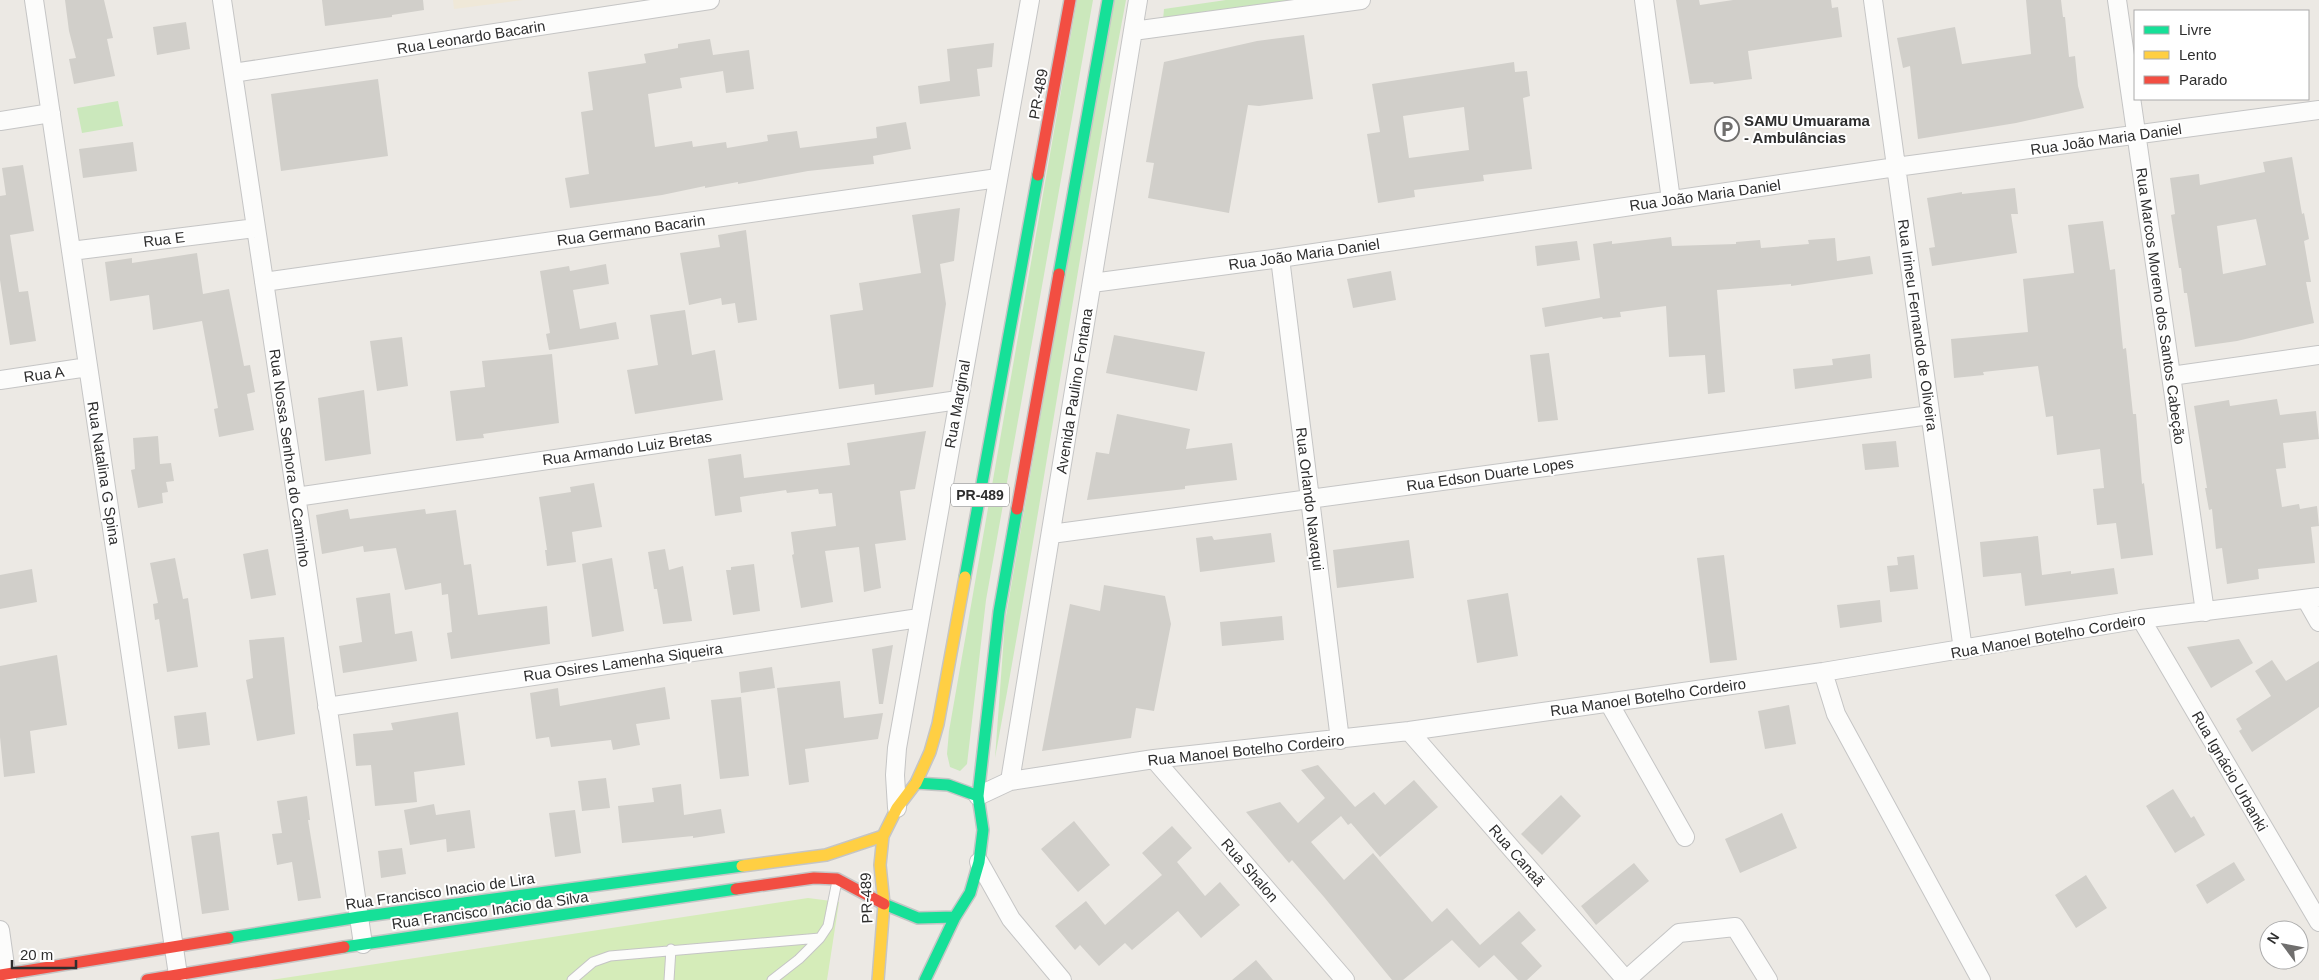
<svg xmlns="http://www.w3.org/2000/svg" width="2319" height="980" font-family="Arial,sans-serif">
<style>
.education{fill:#efe8d8}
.green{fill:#cbe8bc}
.pitch{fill:#d5ecb9}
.building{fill:#d1cfca;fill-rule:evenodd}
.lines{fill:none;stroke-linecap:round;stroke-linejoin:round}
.lane-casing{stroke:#c5c5c5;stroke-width:11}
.street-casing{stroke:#c5c5c5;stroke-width:20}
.fast-casing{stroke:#c5c5c5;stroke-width:14}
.slow-casing{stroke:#c5c5c5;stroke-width:14}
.jam-casing{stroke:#c5c5c5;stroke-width:14}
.lane{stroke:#fcfcfb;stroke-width:9}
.street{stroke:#fcfcfb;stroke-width:18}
.fast{stroke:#16e098;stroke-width:11}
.slow{stroke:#ffcf43;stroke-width:11}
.jam{stroke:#f24e42;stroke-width:11}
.labels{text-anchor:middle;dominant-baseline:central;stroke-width:4;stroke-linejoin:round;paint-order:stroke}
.shield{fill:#fff;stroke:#6d6d6d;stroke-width:1}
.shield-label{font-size:14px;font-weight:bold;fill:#2e2e2e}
.street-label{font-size:15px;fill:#2e2e2e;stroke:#fff}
.poi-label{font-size:15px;font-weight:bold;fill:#2e2e2e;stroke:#fff;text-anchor:start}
</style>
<rect width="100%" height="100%" fill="#ece9e4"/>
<path class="education" d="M453 0H523L454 9Z"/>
<path class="green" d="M1077 0H1093L986 600 967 764 960 771 950 767 947 754 949 731Z
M1112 0H1126C1078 252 1042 506 995 758L1005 622Z
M1226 0H1309L1163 20 1164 9Z
M118 101 123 126 82 133 77 108Z"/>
<path class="pitch" d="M808 898 839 902 827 980H271Z"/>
<path class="building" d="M65 0H104L113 38 107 39 115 76 74 84 69 59 76 58 69 31Z
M322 0H423L424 10 392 15V17L325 26Z
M1676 0H1699L1700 5 1733 0H1831L1832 8 1838 7 1842 37 1748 51 1752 79 1714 84 1713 82 1690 84Z
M2026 0H2061L2063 17H2065L2069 57 2075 56 2078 86 2084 108 2016 123 1918 139 1910 66 1903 68 1897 38 1955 27 1962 64 2031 54Z
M186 22 190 49 157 55 153 27Z
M1304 35 1313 99 1259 106 1248 105 1229 213 1148 198 1154 163 1146 162 1164 62 1257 41Z
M710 39 713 55 749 50 754 89 726 93 723 71 680 78 682 88 648 94 655 147 692 141 693 147 726 142 727 148 768 141 767 135 797 131 800 148 877 138 876 127 906 122 911 149 873 156 874 164 808 171 738 184V182L705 188V186L662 195 570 208 565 178 589 174 581 112 593 110 588 72 646 63 644 54 678 48V44Z
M994 43 992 67 977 69 980 96 920 104 918 86 950 81 947 49Z
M1514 62 1515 72 1527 71 1530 96 1523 98 1532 169 1483 175 1484 181 1414 190 1415 197 1378 203 1367 134 1380 132 1372 84ZM1464 107 1469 150 1409 158 1403 116Z
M378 79 388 156 281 171 271 94Z
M133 142 137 171 83 178 79 149Z
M2292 157 2302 214 2304 213 2309 239 2304 241 2311 282H2306L2314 323 2237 341 2195 347 2187 293H2184L2181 268H2179L2171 215 2175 214 2170 178 2199 174 2200 185 2265 172 2263 162ZM2256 219 2266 265 2223 274 2217 226Z
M23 165 34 231 10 235 19 292 28 291 36 341 10 345 0 280V196L6 195 2 168Z
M2015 188 2018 214H2011L2017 253 1932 266 1929 248 1935 247 1927 198 1962 192V194Z
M960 208 954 261 940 264 946 304 933 387 875 395 874 384 839 389 830 315 863 310 859 283 921 273 912 215Z
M2103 221 2110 270 2115 269 2123 349 2126 348 2133 414H2136L2142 484 2144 483 2153 555 2121 559 2116 523 2097 525 2093 489 2104 488 2100 449 2057 455 2053 416 2046 417 2038 366 1983 372 1984 375 1954 378 1951 339 2028 332 2023 279 2074 273 2068 225Z
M746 230 757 320 738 323 735 303 722 305 721 298 689 305 680 253 720 247 718 235Z
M1671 237 1672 246 1736 244V242L1760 240 1761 248 1809 244 1808 240 1835 238 1837 261 1870 256 1873 274 1791 286V284L1717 290 1725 392 1708 394 1705 355 1669 357 1666 306 1620 312 1621 317 1603 319 1602 317 1545 327 1542 308 1600 298 1593 244 1612 241V244Z
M1577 241 1580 260 1537 266 1535 246Z
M197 253 203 294 229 289 244 366 250 365 255 392 247 394 254 430 219 437 214 409 218 408 202 321 153 330 149 295 110 301 105 262 132 258V263Z
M606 264 609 284 573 290 580 329 616 322 619 339 549 350 546 334 550 333 540 271 569 266 570 271Z
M1391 271 1396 300 1353 308 1347 279Z
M685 310 692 355 715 350 723 400 635 414 627 370 658 365 650 315Z
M1114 335 1205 352 1197 391 1106 373Z
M402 337 408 386 377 391 370 341Z
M1549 353 1558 420 1538 422 1530 355Z
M552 354 559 423 483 434 484 438 456 441 450 391 485 387 482 361Z
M1870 354 1872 378 1795 389 1793 369 1833 365 1832 359Z
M364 390 371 454 325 461 318 398Z
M2277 399 2280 415 2316 411 2319 439 2283 443 2286 468 2276 469 2282 507 2299 504 2300 509 2317 506 2319 526 2311 527 2315 563 2258 569 2259 579 2227 584 2222 548 2216 549 2212 509 2209 510 2205 488H2207L2194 406 2229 400 2230 406Z
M1117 414 1190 429 1186 449 1232 443 1237 480 1185 486V489L1087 500 1096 452 1109 454Z
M926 431 915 489 900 491 906 540 875 544 881 588 864 592 859 547 825 551 833 602 801 608 792 555 794 554 791 532 836 526 832 493 819 494 818 489 787 493 786 490 740 497 742 512 715 516 708 459 741 454 744 478 809 470 850 465 847 443Z
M158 436 160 464 171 463 174 481 166 482 168 492 162 493 163 503 138 508 131 470 135 469 133 438Z
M1896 441 1899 467 1865 470 1862 444Z
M594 483 602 527 572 532 576 562 547 566 545 550H547L539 497 571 492 570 487Z
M348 509 350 519 425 509 426 514 456 510 464 565 471 564 478 615 547 606 550 644 451 659 447 633 452 632 448 594 442 595 441 583 405 590 396 548 364 552 363 546 322 554 316 515Z
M1271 533 1275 562 1200 572 1196 538 1212 536 1214 540Z
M2038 536 2042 575 2071 571V574L2114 568 2118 594 2025 606 2021 573 1983 577 1980 542Z
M1409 540 1414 578 1337 588 1333 550Z
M268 549 276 595 251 599 243 554Z
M665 549 669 570 683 566 692 621 663 624 657 589H654L648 552Z
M1724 555 1737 660 1710 663 1697 558Z
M1914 555 1918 589 1890 592 1887 566 1898 565 1897 557Z
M175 558 183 599 188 598 198 667 167 672 159 619 155 620 153 604 158 603 150 563Z
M612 558 624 631 592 637 582 564Z
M754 564 760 611 733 615 726 570H731V567Z
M32 569 37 602 0 609V575Z
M1104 585 1165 596 1171 624 1154 711 1136 708 1131 738 1042 751 1070 604 1100 611Z
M390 593 395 634 412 631 417 661 343 673 339 646 362 642 356 598Z
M1508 593 1518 656 1477 663 1467 600Z
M1880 600 1882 622 1840 628 1837 605Z
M1282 616 1284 640 1222 646 1220 622Z
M284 637 295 734 257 741 246 680 253 678 249 640Z
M2239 639 2253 663 2211 688 2187 647Z
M893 645 883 704H879L872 649Z
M57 655 67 725 30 731 35 773 4 777 0 737V666Z
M2272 660 2286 681 2319 661V707L2252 752 2239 731 2242 729 2236 719 2271 696 2255 671Z
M772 667 775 688 741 693 739 672Z
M840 681 844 718 883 713 878 739 805 749 809 782 789 785 777 688Z
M665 687 670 719 636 724 640 745 613 750 611 740 551 747 549 737 536 739 530 693 558 688 560 706Z
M741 697 749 776 720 779 711 700Z
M1789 705 1796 744 1765 749 1758 711Z
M206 712 210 745 178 749 174 716Z
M458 712 465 765 414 772 417 802 375 806 371 765 356 766 353 734 393 730 391 723Z
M1318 765 1355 807 1374 792 1385 805 1414 780 1438 807 1380 857 1351 823 1348 825 1341 816 1311 842 1344 880 1373 853 1432 922 1447 908 1480 945 1519 911 1536 930 1521 943 1542 966 1527 980H1518L1494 955 1479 968 1452 940 1403 980H1392L1324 897 1292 860 1289 863 1246 812 1280 802 1298 823 1325 798 1301 770Z
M606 778 610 808 582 811 578 781Z
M681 784 684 815 721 809 725 833 693 838V836L622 843 618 806 654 802 652 788Z
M2173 789 2191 818 2194 816 2205 835 2175 853 2146 806Z
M1561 795 1581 816 1542 855 1521 834Z
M307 796 310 820H308L321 898 298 901 292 862 277 865 272 834 282 833 277 801Z
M434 804 436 815 470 810 475 848 447 852 446 839 410 845 404 810Z
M575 810 581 853 555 857 549 813Z
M1782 813 1797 848 1740 873 1725 839Z
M1074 821 1110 865 1078 892 1041 849Z
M1172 826 1192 848 1177 862 1205 896 1220 882 1240 905 1201 938 1178 911 1132 950 1125 943 1099 966 1080 945 1075 950 1055 926 1086 901 1105 925 1162 875 1142 853Z
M219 832 229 910 202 914 191 836Z
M402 848 406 874 381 878 378 851Z
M2234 862 2245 880 2207 904 2196 885Z
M1634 863 1649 881 1596 925 1581 906Z
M2086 875 2107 908 2076 928 2055 895Z
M1256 960 1273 980H1232Z"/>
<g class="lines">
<defs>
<path id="lane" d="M572 980 593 962 610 956 820 938 828 926 837 881
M669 980 671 949
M772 980 799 959 820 938"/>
<path id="street" d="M34 0 178 975
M222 0 363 944
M1644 0 1671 200
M1873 0 1963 650
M2117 0 2205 612
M1133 31 1361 0
M233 73 710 0
M0 121 51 113
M71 251 256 228
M1280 258 1340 740
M264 282 998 178
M1092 283 1280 258 1896 167 2319 110
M2171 376 2319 355
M0 380 88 367
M296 497 958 400
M1051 534 1930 415
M2306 599 2319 622
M2141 619 2319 922
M1823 672 1836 714 1981 980
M1609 703 1685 837
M327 707 919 618
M1409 731 1626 980
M1154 759 1345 980
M1010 781 1138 0
M978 796 1010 781 1154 759 1409 731 1823 672 2141 619 2319 597
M897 808 895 775 897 748 1030 0
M979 862 1011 919 1062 980
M0 930 7 980
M1626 980 1679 933 1735 927 1768 980"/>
<path id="fast" d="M1059 274 1108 0
M965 577 1038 175
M916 783 948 785 978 796
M884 904 918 918 955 917
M228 938 359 917 742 866
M344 947 736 889
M925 980 955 917 970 893 979 862 983 830 978 796 999 612 1017 509"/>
<path id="slow" d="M742 866 826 855 883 836
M878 980 884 904 880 865 883 836 897 808 916 783 930 752 938 724 965 577"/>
<path id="jam" d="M1038 175 1070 0
M1017 509 1059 274
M736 889 814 878 837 879 884 904
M0 975 228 938
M147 980 344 947"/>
</defs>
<use href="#lane" class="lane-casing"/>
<use href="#street" class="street-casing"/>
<use href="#fast" class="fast-casing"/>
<use href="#slow" class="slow-casing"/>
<use href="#jam" class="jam-casing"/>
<use href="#lane" class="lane"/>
<use href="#street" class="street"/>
<use href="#fast" class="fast"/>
<use href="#slow" class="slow"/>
<use href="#jam" class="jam"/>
</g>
<defs>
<symbol id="parking-ring" viewBox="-11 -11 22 22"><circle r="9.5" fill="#fff" stroke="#706f6e" stroke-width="1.5"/><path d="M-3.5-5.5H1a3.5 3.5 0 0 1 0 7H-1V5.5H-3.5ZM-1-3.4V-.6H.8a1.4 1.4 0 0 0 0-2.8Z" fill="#706f6e"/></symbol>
</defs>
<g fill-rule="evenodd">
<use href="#parking-ring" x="1713" y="115" width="28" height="28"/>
</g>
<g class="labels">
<rect class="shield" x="951" y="483.5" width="58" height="23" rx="4"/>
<g class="shield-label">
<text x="980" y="495">PR-489</text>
</g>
<g class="street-label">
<text transform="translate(471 37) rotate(-9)">Rua Leonardo Bacarin</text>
<text transform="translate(1038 94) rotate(-80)">PR-489</text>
<text transform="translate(2106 139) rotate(-8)">Rua João Maria Daniel</text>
<text transform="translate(1705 195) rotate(-8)">Rua João Maria Daniel</text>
<text transform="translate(631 230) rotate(-8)">Rua Germano Bacarin</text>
<text transform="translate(164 239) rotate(-7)">Rua E</text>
<text transform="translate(1304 254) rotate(-8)">Rua João Maria Daniel</text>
<text transform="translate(2161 306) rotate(82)">Rua Marcos Moreno dos Santos Cabeção</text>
<text transform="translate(1918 325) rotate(82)">Rua Irineu Fernando de Oliveira</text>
<text transform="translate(44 374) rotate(-8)">Rua A</text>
<text transform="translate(1074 391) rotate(-81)">Avenida Paulino Fontana</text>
<text transform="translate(957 404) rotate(-80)">Rua Marginal</text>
<text transform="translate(627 448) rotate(-8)">Rua Armando Luiz Bretas</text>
<text transform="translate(290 458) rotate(82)">Rua Nossa Senhora do Caminho</text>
<text transform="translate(104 473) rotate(81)">Rua Natalina G Spina</text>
<text transform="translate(1490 474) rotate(-8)">Rua Edson Duarte Lopes</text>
<text transform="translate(1310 499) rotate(83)">Rua Orlando Navaqui</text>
<text transform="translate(2048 636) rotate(-10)">Rua Manoel Botelho Cordeiro</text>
<text transform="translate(623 662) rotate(-8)">Rua Osires Lamenha Siqueira</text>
<text transform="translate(1648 697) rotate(-8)">Rua Manoel Botelho Cordeiro</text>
<text transform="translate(1246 750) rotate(-6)">Rua Manoel Botelho Cordeiro</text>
<text transform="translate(2230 771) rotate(60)">Rua Ignácio Urbanki</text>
<text transform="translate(1517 855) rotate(49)">Rua Canaã</text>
<text transform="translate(1250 870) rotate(49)">Rua Shalon</text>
<text transform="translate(440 891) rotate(-8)">Rua Francisco Inacio de Lira</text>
<text transform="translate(866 898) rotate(-92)">PR-489</text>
<text transform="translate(490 910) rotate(-8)">Rua Francisco Inácio da Silva</text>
</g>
<g class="poi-label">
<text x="1744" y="120">SAMU Umuarama<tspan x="1744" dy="17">- Ambulâncias</tspan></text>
</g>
</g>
<rect x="2134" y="10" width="175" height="90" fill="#ffffff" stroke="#ababab"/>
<rect x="2144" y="26" width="25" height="8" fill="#16e098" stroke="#ababab"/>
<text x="2179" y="35" font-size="15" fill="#2e2e2e">Livre</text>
<rect x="2144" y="51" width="25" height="8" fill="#ffcf43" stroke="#ababab"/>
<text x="2179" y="60" font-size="15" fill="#2e2e2e">Lento</text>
<rect x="2144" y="76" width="25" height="8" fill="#f24e42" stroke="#ababab"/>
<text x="2179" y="85" font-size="15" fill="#2e2e2e">Parado</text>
<g transform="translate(2284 945) rotate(302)"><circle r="24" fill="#ffffff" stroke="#ababab"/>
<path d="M0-4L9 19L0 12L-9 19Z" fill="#706f6e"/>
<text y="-8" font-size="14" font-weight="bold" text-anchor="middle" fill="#2e2e2e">N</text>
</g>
<path d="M12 960v8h64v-8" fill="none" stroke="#2e2e2e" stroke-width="2.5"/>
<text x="20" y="960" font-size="15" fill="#2e2e2e" stroke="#ffffff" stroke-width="4" paint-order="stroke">20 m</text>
</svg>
